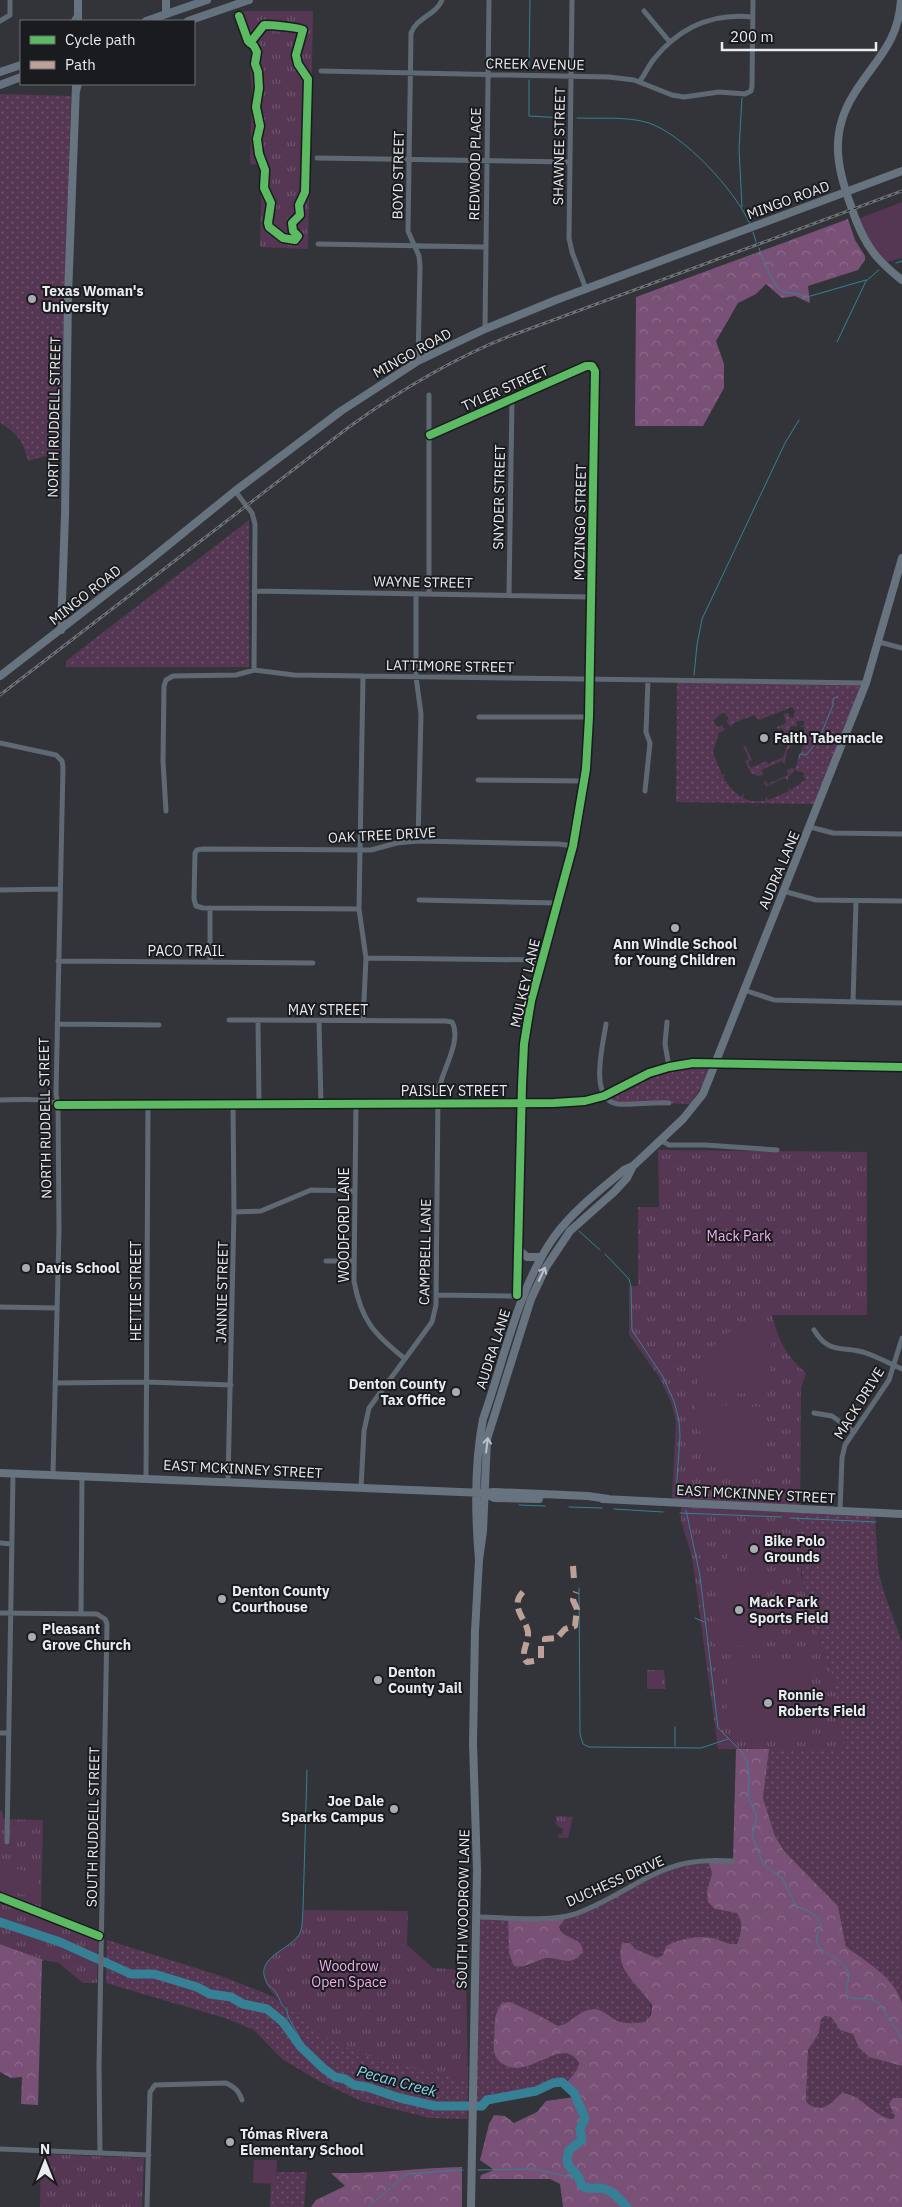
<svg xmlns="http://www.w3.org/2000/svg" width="902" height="2207" font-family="'IBM Plex Sans',sans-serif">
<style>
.grass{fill:url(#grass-dots);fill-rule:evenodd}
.forest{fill:url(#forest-crowns)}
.park{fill:url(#park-tufts)}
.garden{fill:#553753}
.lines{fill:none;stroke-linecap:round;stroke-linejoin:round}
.stream{stroke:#368095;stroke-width:1}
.river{stroke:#368095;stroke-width:9}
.street{stroke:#5e6973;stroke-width:5}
.secondary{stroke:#677480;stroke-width:8}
.primary{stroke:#64717f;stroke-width:8}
.rail-casing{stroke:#6d7279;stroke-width:3}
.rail{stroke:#1a1b1e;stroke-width:1;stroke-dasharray:4;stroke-linecap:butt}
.quiet{stroke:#bda197;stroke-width:6;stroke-dasharray:12 6;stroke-linecap:butt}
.cycleway-casing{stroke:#1a1b1e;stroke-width:11}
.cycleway{stroke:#5cba63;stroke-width:8}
.oneway{stroke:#bcc1c9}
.poi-dot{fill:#a9abb0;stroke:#1a1b1e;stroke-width:2}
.labels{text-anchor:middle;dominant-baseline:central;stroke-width:4;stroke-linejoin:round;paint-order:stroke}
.street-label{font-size:14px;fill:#e9ebf0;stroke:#1a1b1e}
.poi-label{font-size:14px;font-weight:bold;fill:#e9ebf0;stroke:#1a1b1e;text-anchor:start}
.park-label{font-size:14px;fill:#f2adec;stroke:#1a1b1e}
.water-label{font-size:15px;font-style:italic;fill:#84dcf6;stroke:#1a1b1e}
</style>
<defs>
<pattern id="grass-dots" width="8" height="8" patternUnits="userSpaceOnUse" patternTransform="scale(1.25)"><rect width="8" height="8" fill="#553753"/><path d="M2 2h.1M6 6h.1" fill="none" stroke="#6d546c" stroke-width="1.8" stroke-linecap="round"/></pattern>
<pattern id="forest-crowns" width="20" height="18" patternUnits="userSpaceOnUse" patternTransform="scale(1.25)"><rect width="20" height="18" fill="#795176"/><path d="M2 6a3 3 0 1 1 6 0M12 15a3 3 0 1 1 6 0" fill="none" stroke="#8c6a8a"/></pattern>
<pattern id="park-tufts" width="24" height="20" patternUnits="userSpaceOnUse" patternTransform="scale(1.25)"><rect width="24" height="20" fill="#553753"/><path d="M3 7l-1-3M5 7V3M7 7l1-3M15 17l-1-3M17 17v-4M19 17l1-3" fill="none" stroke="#6d546c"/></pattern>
</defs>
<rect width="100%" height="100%" fill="#333439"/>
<path class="grass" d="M0 94 71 96 60 450 58 454H52L28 461C24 443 17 432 0 423Z
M249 520V667H66V661Z
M677 680 866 683 819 804 676 802ZM792 707 795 711 793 718 789 717V713L784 714 786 723 777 727 778 729 782 728 789 742 783 757 768 764 766 761 751 768 748 762 752 760 745 745 743 746 749 759 745 761 751 773 758 776 763 775 761 770 782 761 785 764 787 751 794 742 789 741 790 727 797 726V721H804V725L800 726 804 727V741L800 742 803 745 795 769 791 768 787 770 788 775 768 784 765 781 764 782 767 790 766 786 785 778 788 781V777L795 770 798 772 801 771 805 774 803 776 806 779 791 790 788 787 789 791 768 800 766 796 765 801H751L743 798 744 793 741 797C733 791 728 785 723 777L726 774 722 775 713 752 719 733 725 730 722 725 718 727 713 721 723 712 729 718 726 721 732 728V724L754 715 759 720Z
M711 1063 700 1089 690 1104 640 1102 617 1104 604 1096 669 1067Z
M800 1510 875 1513 878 1568 883 1590 902 1642V2004C890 1978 869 1963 846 1947L838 1906 784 1851 775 1836 763 1798 769 1749H843L833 1677 811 1617 803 1584 800 1555Z
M708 1861 712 1873 707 1891 715 1909 737 1912C744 1924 741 1932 736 1945 727 1945 722 1940 713 1938 692 1934 675 1948 657 1958L635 1949 630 1978C643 1990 660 2005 645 2022 637 2023 628 2024 621 2022 611 2020 604 2008 593 2009 574 2012 574 2023 558 2026L552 2022 509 2002 494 2026V2038L548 2057C560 2052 572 2050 579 2063 577 2073 571 2076 566 2084L557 2082 536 2091 487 2100 482 2106H473L476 1917H508L509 1945 527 1967C538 1958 552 1956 565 1961L572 1938 566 1936 559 1927 567 1916 576 1913 665 1870Z
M107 1940 221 1976 274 1997 326 2037 365 2054 468 2081 467 2119 430 2118 361 2101 319 2081 282 2059 254 2030 228 2019 106 1983Z
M825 2016 831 2017 837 2026 853 2034 859 2048 865 2054 876 2059 902 2066V2098H893L892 2110 895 2116 893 2119 877 2114 849 2093C844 2095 838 2097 834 2100 824 2109 821 2112 808 2104L806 2100 808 2050 819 2033 821 2019Z
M277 2172H307L304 2207H270L271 2183H276Z"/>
<path class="forest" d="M848 219 855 240 865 256V260L858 270 808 286 810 303 795 296 782 298 766 284 756 294 738 303 716 341 724 364V388L703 426H635L636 297Z
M736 1749H769L763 1798 775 1836 784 1851 838 1906 846 1947C865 1960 897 1980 902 2004 902 2020 902 2049 902 2066L869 2057 859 2048 853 2034 840 2030 831 2017 825 2016 821 2019 819 2033 808 2050 806 2100 808 2104C824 2114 830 2103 842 2093 861 2094 873 2117 893 2119L895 2116 889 2104 893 2098H902V2207H563L560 2184 550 2179H480L481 2175 494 2170 480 2160 489 2124 494 2115 505 2116 514 2123 537 2112 546 2101 575 2097 566 2084C571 2076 577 2073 579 2063 562 2034 530 2081 503 2064 494 2059 493 2050 494 2041 495 2025 493 2017 501 2004 502 2003 508 2002 509 2002 515 2003 554 2023 558 2026 574 2023 574 2012 593 2009 604 2008 611 2020 621 2022 628 2024 637 2023 645 2022L651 2015 652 2005C638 1983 614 1971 622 1943H630L635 1949 657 1958 663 1955 666 1946C680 1939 697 1935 713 1938 722 1940 727 1945 737 1944 741 1932 744 1924 737 1913L715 1909 708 1902 707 1891 712 1873 708 1861 733 1860Z
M567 1916 559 1927C564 1941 583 1936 583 1952 580 1955 577 1959 573 1960 566 1963 558 1958 549 1958 536 1959 528 1969 514 1966L509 1953 508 1917Z
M0 1944 44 1960 42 1961 38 2105 21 2104 22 2077 11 2078 0 2072Z
M462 2167V2207H311L316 2200 345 2186 331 2173C375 2174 418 2168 462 2167Z"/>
<path class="park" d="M235 11H313L308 249 260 247 262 165 250 164 252 93 250 64 255 53 251 46 244 43Z
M658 1150 867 1152V1315H772C779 1342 785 1354 806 1373L801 1388 800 1545 801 1575 811 1617 833 1677 844 1749H718L692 1557 681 1521V1503L672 1498 676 1421 671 1402 659 1377 629 1335V1286H638V1207H659Z
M647 1670H664L666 1689H647Z
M0 1811H2L3 1819 43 1820 41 1912 98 1934 97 1983H83L59 1963 44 1960 0 1944Z
M556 1816 573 1817 568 1838H558V1835L562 1834 563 1829 556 1825Z
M303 1910 408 1911 407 1945 433 1968 466 1970 468 2081C423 2069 366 2061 326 2037 314 2029 302 2018 290 2009 279 2000 261 1987 265 1970 269 1949 293 1950 300 1932 303 1926 302 1917 303 1910Z
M41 2154 144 2158 142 2207H40Z"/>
<path class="garden" d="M902 202V258L883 263 855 220Z
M772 1322 770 1391 767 1394 696 1392C702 1347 725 1322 772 1322Z
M695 1404 767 1407 766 1479C759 1479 750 1479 743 1477 711 1466 696 1435 695 1404Z
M730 1534 768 1536 766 1564 728 1562Z
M717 1573 765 1576 760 1647 713 1644Z
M729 1657 805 1660 810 1666 806 1742 746 1740 726 1719Z
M0 1865 39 1874 33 1897 0 1889Z
M254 2160H277L276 2184 253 2183Z"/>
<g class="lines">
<path class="stream" d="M529 70 530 0
M529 80V116L563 118
M742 98 739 149 742 207
M577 118C599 119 627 116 649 123 684 135 735 190 750 224
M753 232 756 242
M759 248 765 265 777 287 784 292 799 294 807 297 866 280
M896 263 902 261
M837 342 866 281 879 270
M694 675 697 645 702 619 785 443 799 420
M799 758 800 754 806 755 819 739 833 705V699L838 696
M579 1231 600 1250
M605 1254 629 1279 631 1287 632 1330 663 1377 674 1401 679 1420 680 1436 676 1493 686 1497
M519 1505 545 1506
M569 1507 602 1508
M614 1509 663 1512
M686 1510 700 1576 718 1728 742 1752 747 1761 749 1774 748 1797 757 1816 752 1835 763 1864 782 1878 796 1906C807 1911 819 1913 821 1927 803 1954 843 1953 848 1972 850 1979 846 1986 846 1992L851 1998 871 1999 879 2003 902 2039
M680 1513 782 1517
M790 1518 876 1522
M579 1588 580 1734 583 1744 589 1747 701 1748 728 1739
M695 1618 704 1622
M675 1727V1746
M0 1927 10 1926
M303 2050C302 2034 287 2022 287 2010 279 2003 280 1998 275 1991 273 1988 268 1986 267 1983 252 1957 293 1949 300 1933 303 1927 302 1917 303 1910L307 1770
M478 2170 534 2169 579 2179
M368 2207 407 2174 463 2170"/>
<path class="river" d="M0 1922 60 1942 131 1974H154L197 1987 210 1994 231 1997 243 2004 267 2009 283 2022 301 2047 323 2068 335 2077 345 2079 354 2085 367 2087 400 2098 435 2106H482L487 2100 536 2091 553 2083 562 2082 574 2093 585 2118 580 2129 582 2140 569 2150 567 2159 568 2165 578 2176 582 2186C589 2190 592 2188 599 2188 611 2188 619 2199 627 2207"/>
<path class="street" d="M572 0 569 238 572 252 586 289
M644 11 669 41
M0 21 10 15V0
M321 71 609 77 634 80 672 95 684 97 719 92 745 94 751 91 752 86 753 0
M639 82C645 75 648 66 654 59 679 28 712 13 752 17
M317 158 569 162
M318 244 485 247
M485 329 489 0
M418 361 420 266 419 256 408 231 411 33C417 17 436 15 442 0
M430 435 586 366H592L595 371 589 717 586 769 573 846 531 1001 524 1044 522 1085 517 1295
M235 491 252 513 255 524 254 670
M254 591 591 597
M416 594V677L421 714 418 841
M429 594V395
M509 595 512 398
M879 642 902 648
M363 676 359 909 366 958 363 1021
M479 717H589
M0 743 56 755 62 761 63 767 56 1094 58 1105 59 1231 53 1474
M478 780 584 781
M645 791 650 743 646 732 648 680
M166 811 163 761 164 686 166 680 173 676 236 675 254 670 294 675 363 676 866 683
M810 827 833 833 902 834
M0 890 59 889
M783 891 816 900 902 901
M419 900 559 903
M210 908V962
M359 909 203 908 196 906 194 899 195 853 197 850 203 849 371 850 397 843 418 841 559 844 573 846
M366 958 542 960
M58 961 313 963
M744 990 774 1000 902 1003
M853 1002 856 901
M229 1020 446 1021 452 1022C463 1041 440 1073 438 1094L436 1305 432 1322 369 1408 364 1431 361 1488
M258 1021 259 1103
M319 1021 321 1104
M667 1022 665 1044 669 1067
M57 1024 159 1025
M606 1024C603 1045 588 1100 618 1104 634 1105 653 1102 669 1103
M0 1100C14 1100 48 1097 58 1105L554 1103C570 1102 587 1101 603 1097 619 1092 633 1081 648 1074 669 1064 693 1063 716 1063
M356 1104 354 1281C361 1320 374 1334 404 1358
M660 1140 669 1145H705L777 1150
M234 1212 261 1211 311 1190 354 1191
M326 1261H353
M436 1295 518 1296
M0 1307 57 1308
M814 1330C830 1356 843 1345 866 1353 878 1357 890 1364 902 1369
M55 1383 147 1382 231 1385
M814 1413 832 1416 853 1431
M146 1478 148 1105
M228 1481 234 1212 233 1104
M840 1511 842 1458 845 1445 889 1380 902 1338
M0 1543 12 1544
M0 1613 97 1614 105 1619 107 1624 99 2067 100 2153
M81 1613 82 1476
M0 1733H9
M7 1842 13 1473
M476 1917C508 1917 545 1923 575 1914 614 1901 647 1871 687 1863 702 1860 717 1860 733 1861
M0 2149 149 2155
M147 2207 150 2092 155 2085 226 2083C235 2087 239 2091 242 2100"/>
<path class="secondary" d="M901 0C898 44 875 60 854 94 830 132 836 166 851 206 857 225 864 242 877 257 884 265 893 273 902 280
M166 14V0
M78 21V0
M61 630 65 515 68 295 76 86
M0 676 146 563 235 491 341 411 418 361 485 329 556 300 902 171
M716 1063 902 1067
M519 1250 527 1257H541
M0 1473 484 1493 494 1492 588 1496 608 1499
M484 1493 494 1498 539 1499
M603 1499 902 1514
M479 1560C475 1513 474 1465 483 1419 505 1358 517 1290 554 1237 573 1211 599 1191 624 1170L633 1166 683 1119 703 1094 866 683 902 558
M471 2207 477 1870 473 1743 475 1631 479 1560 483 1531 487 1439 531 1299 546 1267 570 1231 614 1192 627 1178 633 1166"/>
<path class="primary" d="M75 21 78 16
M146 21 207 0
M188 21 249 0
M0 72 21 65
M0 85 21 77
M76 91 78 84"/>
<defs>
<path id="rail" d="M0 695 349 427C399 391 452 359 510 336L902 191"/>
</defs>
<use href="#rail" class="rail-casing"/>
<use href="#rail" class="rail"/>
<path class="quiet" d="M573 1566 574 1579
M523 1592C509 1606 526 1619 528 1632 529 1643 519 1654 527 1662L534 1661
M541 1658V1645L545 1642V1639L557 1638 565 1629 575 1626 577 1609 573 1600 576 1592"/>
<defs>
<path id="cycleway" d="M239 16 248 41 254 46 257 52 255 64 258 72 259 88 256 107 260 126 257 139 259 154 265 170 264 188 271 203 268 223 269 227 283 238 295 240 298 236 293 231 292 223 300 215 299 205 305 192 308 79 298 64 296 55 303 30C298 27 270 25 264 25L250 43
M430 435 586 366H592L595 371 589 717 586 769 573 846 531 1001 524 1044 522 1085 517 1295
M58 1105 554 1103 585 1101 604 1096 649 1073 669 1067 693 1063 902 1067
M0 1897 99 1936"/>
</defs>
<use href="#cycleway" class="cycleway-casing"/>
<use href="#cycleway" class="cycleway"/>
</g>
<defs><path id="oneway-shaft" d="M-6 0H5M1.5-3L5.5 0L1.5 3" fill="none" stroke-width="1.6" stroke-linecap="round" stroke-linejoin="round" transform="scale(1.25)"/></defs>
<g class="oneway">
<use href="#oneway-shaft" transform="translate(542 1274) rotate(-65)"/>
<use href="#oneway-shaft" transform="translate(487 1445) rotate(-83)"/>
</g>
<g class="poi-dot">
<circle cx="32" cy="299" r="5"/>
<circle cx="764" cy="738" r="5"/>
<circle cx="675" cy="928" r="5"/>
<circle cx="26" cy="1268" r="5"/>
<circle cx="456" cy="1392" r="5"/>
<circle cx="754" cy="1549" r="5"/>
<circle cx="222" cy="1599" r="5"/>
<circle cx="739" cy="1610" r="5"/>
<circle cx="32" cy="1637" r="5"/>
<circle cx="378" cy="1680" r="5"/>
<circle cx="768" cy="1703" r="5"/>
<circle cx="394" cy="1809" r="5"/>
<circle cx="230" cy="2142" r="5"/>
</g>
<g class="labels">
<g class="street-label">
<text transform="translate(535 64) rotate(1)">CREEK AVENUE</text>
<text transform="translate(559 146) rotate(-89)">SHAWNEE STREET</text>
<text transform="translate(475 164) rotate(-89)">REDWOOD PLACE</text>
<text transform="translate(398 175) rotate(-89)">BOYD STREET</text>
<text transform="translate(788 200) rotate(-20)">MINGO ROAD</text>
<text transform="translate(412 353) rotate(-29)">MINGO ROAD</text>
<text transform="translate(505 388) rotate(-24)">TYLER STREET</text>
<text transform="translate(54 417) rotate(-89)">NORTH RUDDELL STREET</text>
<text transform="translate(499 497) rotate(-89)">SNYDER STREET</text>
<text transform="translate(580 522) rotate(-89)">MOZINGO STREET</text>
<text transform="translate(423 582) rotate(1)">WAYNE STREET</text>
<text transform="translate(85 595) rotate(-38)">MINGO ROAD</text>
<text transform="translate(450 666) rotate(1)">LATTIMORE STREET</text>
<text transform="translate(382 835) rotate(-3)">OAK TREE DRIVE</text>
<text transform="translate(779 870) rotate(-67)">AUDRA LANE</text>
<text x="186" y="951">PACO TRAIL</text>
<text transform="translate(525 983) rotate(-77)">MULKEY LANE</text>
<text x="328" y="1010">MAY STREET</text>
<text x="454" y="1091">PAISLEY STREET</text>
<text transform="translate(45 1118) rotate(-91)">NORTH RUDDELL STREET</text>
<text transform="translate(344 1225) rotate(-90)">WOODFORD LANE</text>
<text transform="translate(425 1252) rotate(-89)">CAMPBELL LANE</text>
<text transform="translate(136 1291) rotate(-90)">HETTIE STREET</text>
<text transform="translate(222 1292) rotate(-89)">JANNIE STREET</text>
<text transform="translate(493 1349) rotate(-72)">AUDRA LANE</text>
<text transform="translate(859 1403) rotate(-58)">MACK DRIVE</text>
<text transform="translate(243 1469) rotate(3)">EAST MCKINNEY STREET</text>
<text transform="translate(756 1494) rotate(3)">EAST MCKINNEY STREET</text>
<text transform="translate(93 1827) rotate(-89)">SOUTH RUDDELL STREET</text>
<text transform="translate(615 1881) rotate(-24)">DUCHESS DRIVE</text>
<text transform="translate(463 1909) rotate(-89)">SOUTH WOODROW LANE</text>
</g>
<g class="poi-label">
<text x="42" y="291">Texas Woman's<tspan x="42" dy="16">University</tspan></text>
<text x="774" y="738">Faith Tabernacle</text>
<text x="675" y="944" text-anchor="middle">Ann Windle School<tspan x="675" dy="16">for Young Children</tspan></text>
<text x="36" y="1268">Davis School</text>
<text x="446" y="1384" text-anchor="end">Denton County<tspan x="446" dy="16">Tax Office</tspan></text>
<text x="764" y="1541">Bike Polo<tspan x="764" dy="16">Grounds</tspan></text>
<text x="232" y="1591">Denton County<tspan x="232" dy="16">Courthouse</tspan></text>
<text x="749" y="1602">Mack Park<tspan x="749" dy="16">Sports Field</tspan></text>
<text x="42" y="1629">Pleasant<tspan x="42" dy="16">Grove Church</tspan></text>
<text x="388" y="1672">Denton<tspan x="388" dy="16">County Jail</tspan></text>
<text x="778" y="1695">Ronnie<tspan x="778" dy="16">Roberts Field</tspan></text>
<text x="384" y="1801" text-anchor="end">Joe Dale<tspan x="384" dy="16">Sparks Campus</tspan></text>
<text x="240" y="2134">Tómas Rivera<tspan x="240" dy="16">Elementary School</tspan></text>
</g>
<g class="park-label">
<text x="739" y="1236">Mack Park</text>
<text x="349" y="1966">Woodrow<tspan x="349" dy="16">Open Space</tspan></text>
</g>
<g class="water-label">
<text transform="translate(397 2081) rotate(15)">Pecan Creek</text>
</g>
</g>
<rect x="20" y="20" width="175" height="65" fill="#1a1b1e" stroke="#6d6e72"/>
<rect x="30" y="36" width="25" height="8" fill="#5cba63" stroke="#6d6e72"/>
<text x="65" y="45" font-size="15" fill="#e9ebf0">Cycle path</text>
<rect x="30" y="61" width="25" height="8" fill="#bda197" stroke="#6d6e72"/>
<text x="65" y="70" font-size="15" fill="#e9ebf0">Path</text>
<g transform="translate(45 2162)" stroke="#1a1b1e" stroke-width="4" paint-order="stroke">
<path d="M0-4L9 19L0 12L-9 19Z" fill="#e9ebf0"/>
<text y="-8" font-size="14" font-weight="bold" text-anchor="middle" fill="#e9ebf0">N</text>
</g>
<path d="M722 42v8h154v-8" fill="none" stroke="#e9ebf0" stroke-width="2.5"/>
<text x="730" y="42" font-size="15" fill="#e9ebf0" stroke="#1a1b1e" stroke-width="4" paint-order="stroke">200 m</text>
</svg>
